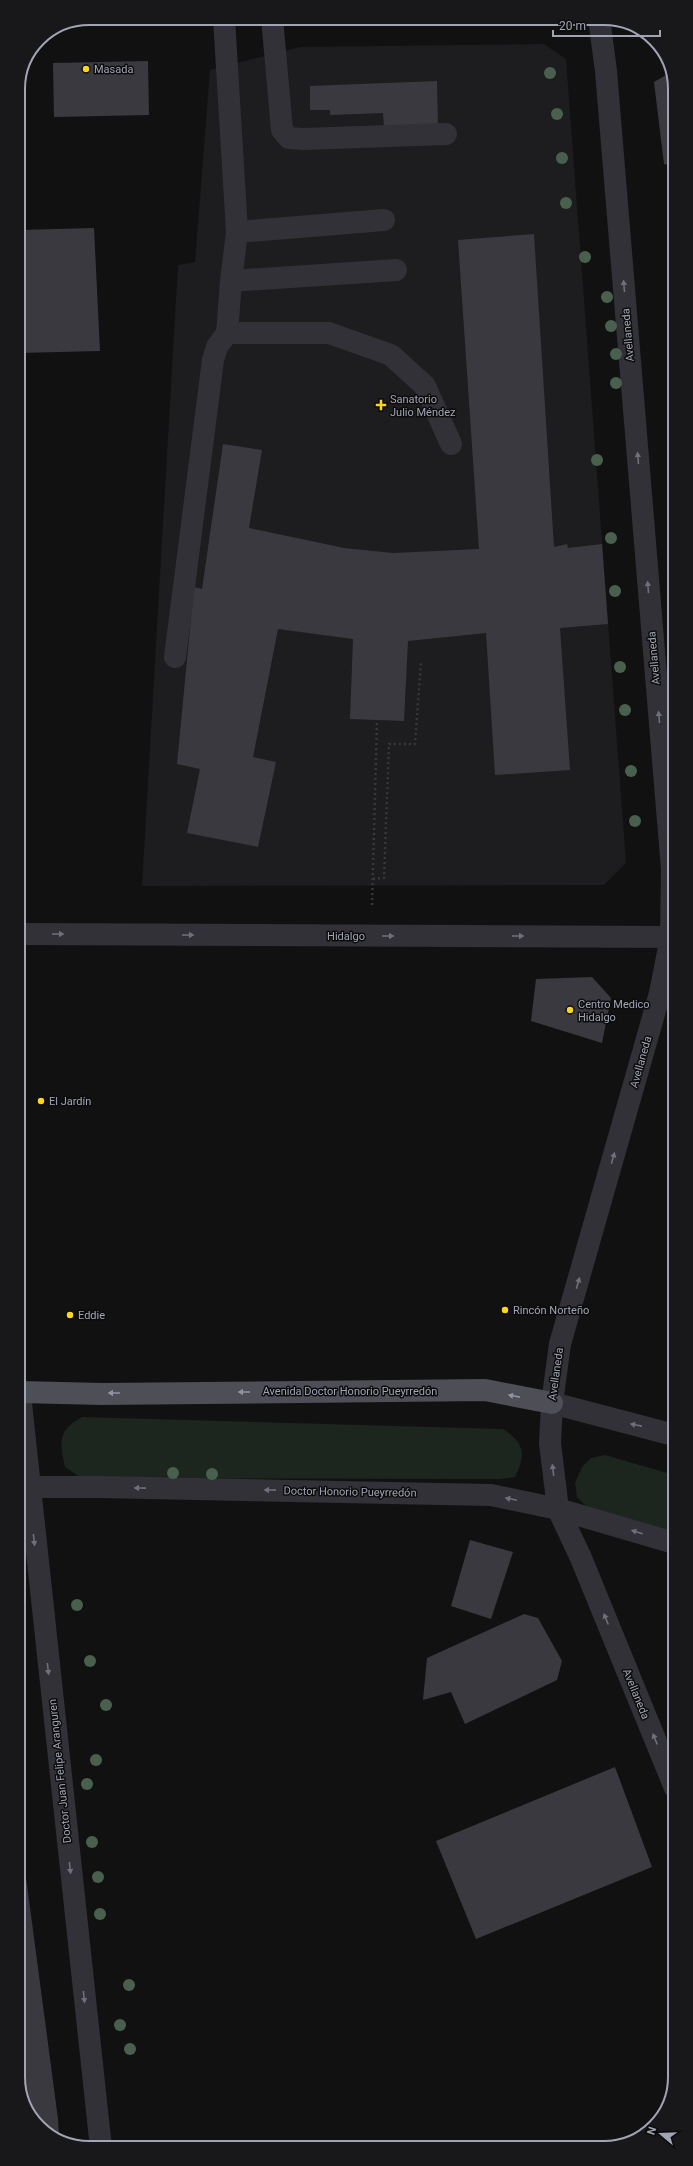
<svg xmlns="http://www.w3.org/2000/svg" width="693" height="2166" font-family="Roboto,sans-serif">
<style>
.built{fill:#1d1d1f}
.green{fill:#1d251f}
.building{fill:#3a393f}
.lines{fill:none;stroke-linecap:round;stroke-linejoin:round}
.path{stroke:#37383e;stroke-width:2.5;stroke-dasharray:2 3;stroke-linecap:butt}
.minor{stroke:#323137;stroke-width:22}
.major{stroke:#4d4e56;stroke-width:22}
.tree{fill:#49604e}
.oneway{fill:#6f707c}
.oneway2{fill:#9093a1}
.poi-dot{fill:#fad621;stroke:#0c0c0d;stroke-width:1.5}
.labels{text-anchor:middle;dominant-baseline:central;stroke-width:3;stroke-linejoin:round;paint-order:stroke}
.poi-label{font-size:11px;fill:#a1a4b4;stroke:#0c0c0d;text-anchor:start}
.street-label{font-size:11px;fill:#a1a4b4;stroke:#0c0c0d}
.rim{fill:none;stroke:#a1a4b4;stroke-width:2}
</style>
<rect width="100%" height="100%" fill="#111112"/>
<path class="built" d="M544 44 566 59 626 863 604 885 142 886 178 265 195 262 210 70 300 47Z"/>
<path class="green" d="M82 1417 503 1429C525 1443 526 1455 515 1477L500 1479 81 1478 65 1467C59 1442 58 1430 82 1417Z
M605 1455 674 1475V1533L589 1509 577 1497 575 1483 582 1467 591 1458Z"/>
<path class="building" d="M148 61 149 115 54 117 53 63Z
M673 71V166L664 164 654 82Z
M437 81 438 126 384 127 383 113 330 115V110H310V86Z
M94 228 100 351 18 353V230Z
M534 234 554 547 567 544 568 548 602 544 608 624 560 628 570 770 495 775 486 633 408 641 404 721 350 719 353 639 278 629 253 757 276 762 258 847 187 833 200 769 177 764 194 587 202 589 223 444 262 450 249 528 344 548 393 553 479 549 458 240Z
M592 977 611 998 602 1043 531 1021 536 979Z
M470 1540 513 1552 491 1619 451 1606Z
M524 1614 538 1618 562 1661 557 1680 465 1724 451 1692 423 1700 427 1658Z
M615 1767 652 1867 476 1939 436 1841Z
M20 1832 58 2119 59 2137 42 2130 20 2095Z"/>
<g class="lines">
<path class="path" d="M373 879 384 878 389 744H415L421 662
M372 905 377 720"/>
<path class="minor" d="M224 18 237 232 231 281 396 270
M272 18 282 130 289 138 303 139 446 134
M599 18 606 71 672 869 671 937 660 993 560 1344 552 1403 550 1443 558 1509 581 1558 675 1788
M237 232 384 220
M231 281 227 333H329L391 355 425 386 451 444
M175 657 213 360 217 347 227 333
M19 934 674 937
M20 1394 101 2148
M552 1403 674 1435
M20 1487H99L491 1495 558 1509 674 1543"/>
<path class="major" d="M20 1392 102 1394 485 1390 552 1403"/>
</g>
<g class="tree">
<circle cx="550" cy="73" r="6"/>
<circle cx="557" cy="114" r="6"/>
<circle cx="562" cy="158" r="6"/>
<circle cx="566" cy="203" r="6"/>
<circle cx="585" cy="257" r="6"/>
<circle cx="607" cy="297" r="6"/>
<circle cx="611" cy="326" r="6"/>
<circle cx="616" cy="354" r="6"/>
<circle cx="616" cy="383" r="6"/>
<circle cx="597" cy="460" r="6"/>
<circle cx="611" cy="538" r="6"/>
<circle cx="615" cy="591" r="6"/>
<circle cx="620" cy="667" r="6"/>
<circle cx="625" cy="710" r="6"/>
<circle cx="631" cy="771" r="6"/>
<circle cx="635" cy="821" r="6"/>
<circle cx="173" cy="1473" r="6"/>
<circle cx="212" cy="1474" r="6"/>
<circle cx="77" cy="1605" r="6"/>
<circle cx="90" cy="1661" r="6"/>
<circle cx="106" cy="1705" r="6"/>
<circle cx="96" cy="1760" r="6"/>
<circle cx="87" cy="1784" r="6"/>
<circle cx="92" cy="1842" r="6"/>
<circle cx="98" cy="1877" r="6"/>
<circle cx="100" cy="1914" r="6"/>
<circle cx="129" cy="1985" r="6"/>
<circle cx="120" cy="2025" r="6"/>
<circle cx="130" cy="2049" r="6"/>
</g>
<defs><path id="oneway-solid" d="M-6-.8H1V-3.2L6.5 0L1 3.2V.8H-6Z"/></defs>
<g class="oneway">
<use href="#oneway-solid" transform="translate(624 286) rotate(-95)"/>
<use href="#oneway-solid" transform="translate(638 458) rotate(-95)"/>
<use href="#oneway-solid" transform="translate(648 587) rotate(-95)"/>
<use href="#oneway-solid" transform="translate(659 717) rotate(-95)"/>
<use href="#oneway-solid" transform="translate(58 934)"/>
<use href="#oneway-solid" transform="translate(188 935)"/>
<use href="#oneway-solid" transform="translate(388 936)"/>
<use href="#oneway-solid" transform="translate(518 936)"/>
<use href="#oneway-solid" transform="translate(613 1158) rotate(-74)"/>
<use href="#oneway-solid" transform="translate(578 1283) rotate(-74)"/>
<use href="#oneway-solid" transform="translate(636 1425) rotate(-169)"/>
<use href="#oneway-solid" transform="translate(553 1470) rotate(-97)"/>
<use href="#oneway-solid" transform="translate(140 1488) rotate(-179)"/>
<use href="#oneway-solid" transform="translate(270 1490) rotate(-179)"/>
<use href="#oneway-solid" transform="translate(511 1499) rotate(-168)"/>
<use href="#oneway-solid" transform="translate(637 1532) rotate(-163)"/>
<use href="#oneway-solid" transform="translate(34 1540) rotate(84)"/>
<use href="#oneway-solid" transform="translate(606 1619) rotate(-112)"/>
<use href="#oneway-solid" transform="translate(48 1669) rotate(84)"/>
<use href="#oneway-solid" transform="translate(655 1739) rotate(-112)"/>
<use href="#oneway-solid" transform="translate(70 1868) rotate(84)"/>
<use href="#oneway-solid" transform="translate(84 1997) rotate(84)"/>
</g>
<g class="oneway2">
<use href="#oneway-solid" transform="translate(244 1392) rotate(180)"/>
<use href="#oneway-solid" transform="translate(114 1393) rotate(180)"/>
<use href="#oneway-solid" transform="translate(514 1396) rotate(-169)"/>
</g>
<g class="poi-dot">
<circle cx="86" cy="69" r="4"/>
<path d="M379 399h4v4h4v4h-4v4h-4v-4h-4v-4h4z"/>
<circle cx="570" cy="1010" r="4"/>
<circle cx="41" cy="1101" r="4"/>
<circle cx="505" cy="1310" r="4"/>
<circle cx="70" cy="1315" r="4"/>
</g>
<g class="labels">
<g class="poi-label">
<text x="94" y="69">Masada</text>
<text x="390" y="399">Sanatorio<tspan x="390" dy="13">Julio Méndez</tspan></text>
<text x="578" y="1004">Centro Medico<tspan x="578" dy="13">Hidalgo</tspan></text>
<text x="49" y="1101">El Jardín</text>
<text x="513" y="1310">Rincón Norteño</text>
<text x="78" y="1315">Eddie</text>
</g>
<g class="street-label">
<text transform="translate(628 335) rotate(-95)">Avellaneda</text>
<text transform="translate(654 658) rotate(-95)">Avellaneda</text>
<text x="346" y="936">Hidalgo</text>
<text transform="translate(641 1062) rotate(-74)">Avellaneda</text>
<text transform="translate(556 1374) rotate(-82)">Avellaneda</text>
<text x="350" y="1391">Avenida Doctor Honorio Pueyrredón</text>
<text transform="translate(350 1492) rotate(1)">Doctor Honorio Pueyrredón</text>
<text transform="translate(636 1694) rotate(68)">Avellaneda</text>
<text transform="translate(60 1771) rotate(-96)">Doctor Juan Felipe Aranguren</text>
</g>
</g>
<path d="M0 0H693V2166H0ZM89 25H604A64 64 0 0 1 668 89V2077A64 64 0 0 1 604 2141H89A64 64 0 0 1 25 2077V89A64 64 0 0 1 89 25Z" fill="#18181a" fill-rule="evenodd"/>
<path class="rim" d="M89 25H604A64 64 0 0 1 668 89V2077A64 64 0 0 1 604 2141H89A64 64 0 0 1 25 2077V89A64 64 0 0 1 89 25Z"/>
<g transform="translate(661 2134) rotate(289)" stroke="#0c0c0d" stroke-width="3" paint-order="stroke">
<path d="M0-3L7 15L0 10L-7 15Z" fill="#a1a4b4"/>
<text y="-6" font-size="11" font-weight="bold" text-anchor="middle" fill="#a1a4b4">N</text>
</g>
<path d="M553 30v6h107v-6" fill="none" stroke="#a1a4b4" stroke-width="2"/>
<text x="559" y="30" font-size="12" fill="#a1a4b4" stroke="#0c0c0d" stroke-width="3" paint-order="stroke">20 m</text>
</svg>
